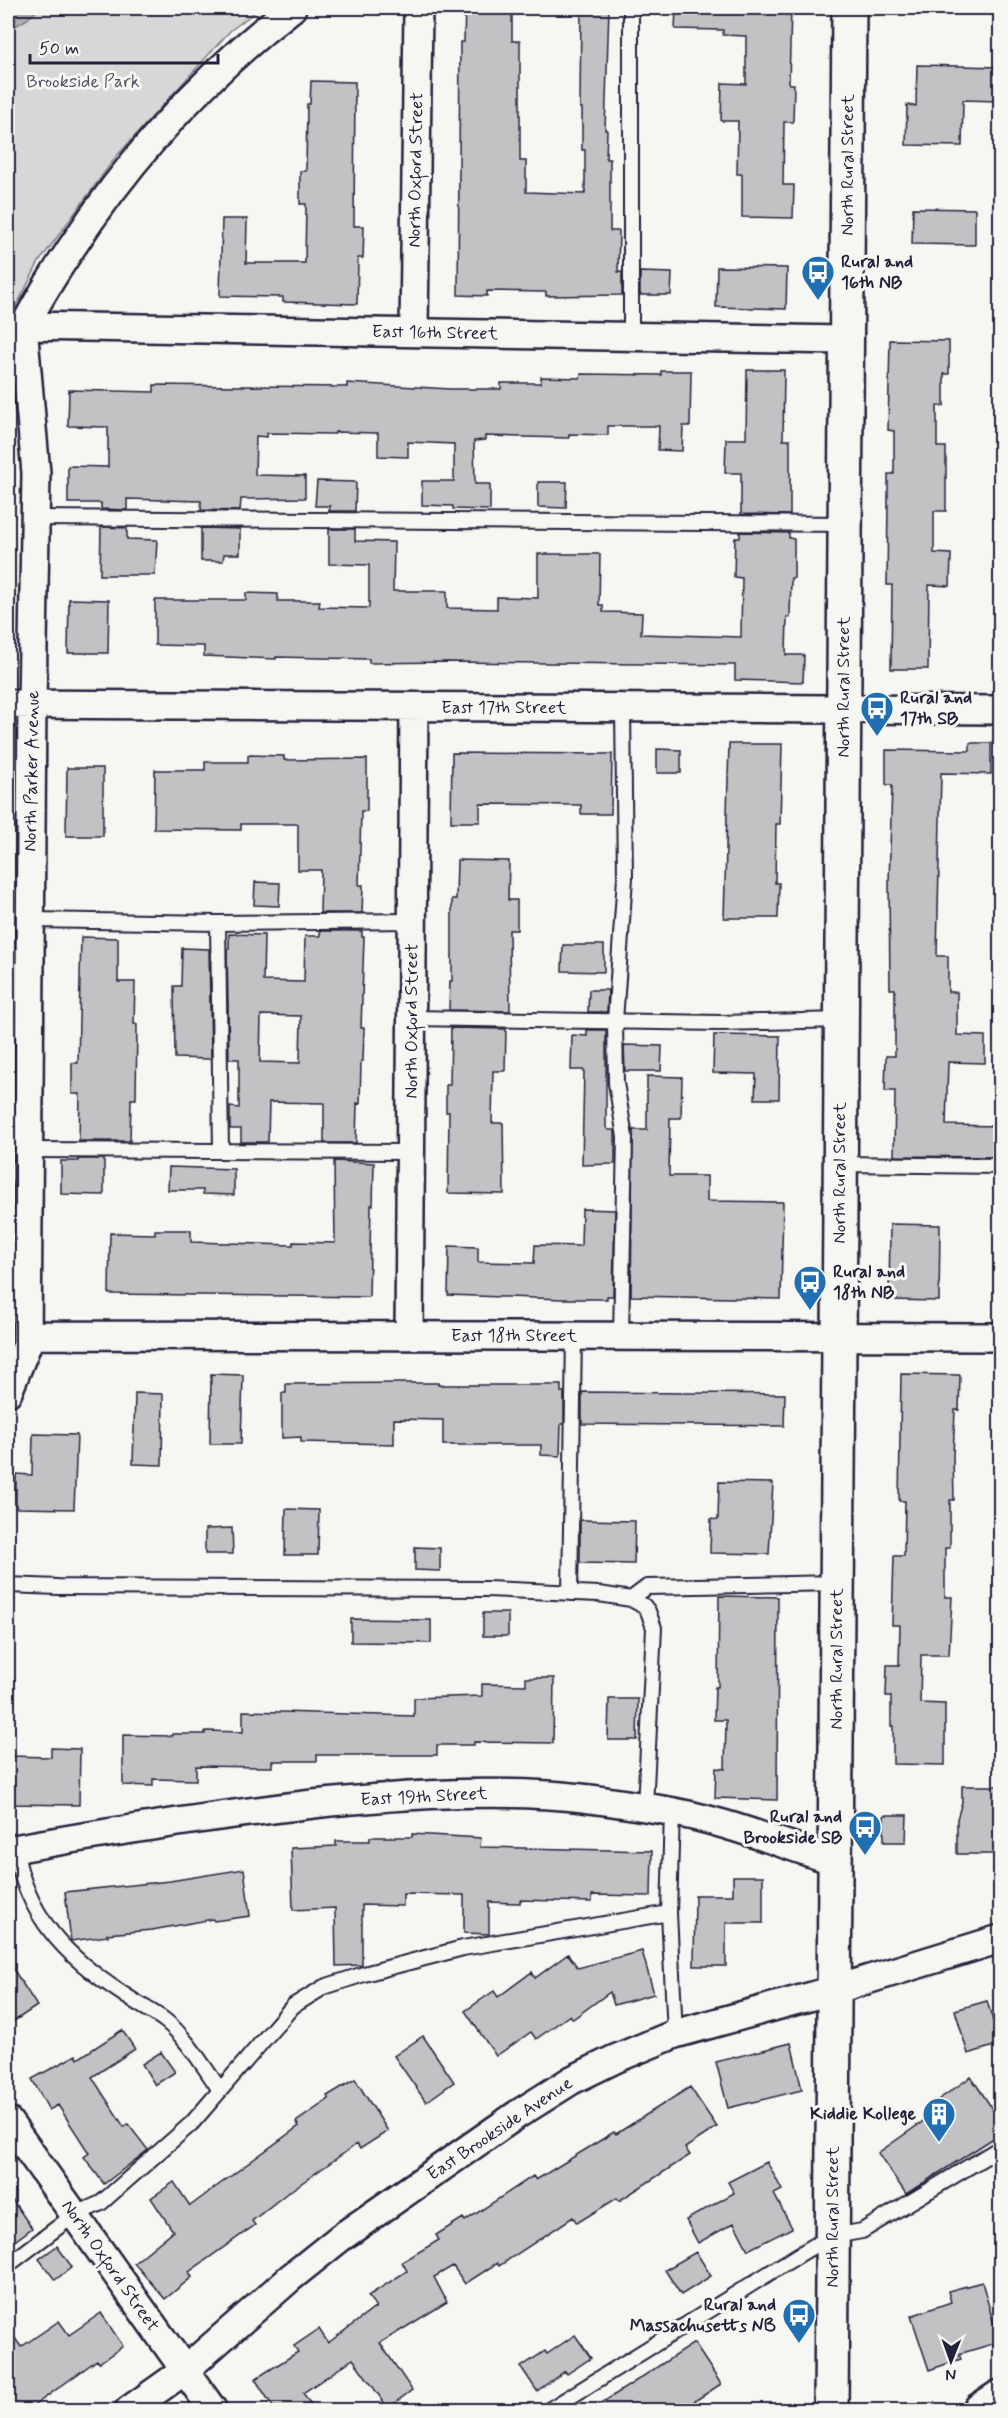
<svg xmlns="http://www.w3.org/2000/svg" width="1008" height="2418" font-family="Mynerve,sans-serif">
<style>
.green{fill:#d7d7d7;stroke:#7c7c89;stroke-width:1.5}
.water{fill:#adadb3;stroke:#757583;stroke-width:1.5}
.building{fill:#c2c2c4;stroke:#22223b;stroke-width:1.5;fill-rule:evenodd}
.lines{fill:none;stroke-linecap:round;stroke-linejoin:round}
.service-casing{stroke:#22223b;stroke-width:18}
.minor-casing{stroke:#22223b;stroke-width:32}
.tertiary-casing{stroke:#22223b;stroke-width:38}
.secondary-casing{stroke:#22223b;stroke-width:38}
.service{stroke:#f6f6f2;stroke-width:14}
.minor{stroke:#f6f6f2;stroke-width:27}
.tertiary{stroke:#f6f6f2;stroke-width:33}
.secondary{stroke:#f6f6f2;stroke-width:33}
.labels{text-anchor:middle;dominant-baseline:central;stroke-width:6;stroke-linejoin:round;paint-order:stroke}
.park-label{font-size:18px;fill:#4f4f62;stroke:#f6f6f2}
.street-label{font-size:18px;fill:#22223b;stroke:#f6f6f2}
.poi-label{font-size:18px;font-weight:bold;fill:#22223b;stroke:#f6f6f2;text-anchor:start}
</style>
<rect width="100%" height="100%" fill="#f6f6f2"/>
<filter id="ink" filterUnits="userSpaceOnUse"><feTurbulence type="fractalNoise" baseFrequency=".0167" numOctaves="2"/><feDisplacementMap in="SourceGraphic" scale="12" xChannelSelector="R" yChannelSelector="G"/><feConvolveMatrix kernelMatrix="1 2 1 2 8 2 1 2 1" color-interpolation-filters="sRGB"/></filter>
<g filter="url(#ink)">
<path class="green" d="M8 8H260L230 31 115 158 39 262 8 322Z"/>
<path class="water" d="M16 8H40L26 20 8 30V14Z"/>
<path class="building" d="M465 8H512V41H520V161H526V192L585 194V150H582V108H580L581 8H609L605 130H607L606 159H610V231H619L618 272H622V295L546 296V292L487 291V296L458 295 460 42H464Z
M676 8H791L789 84H794L793 122H784L783 185H794L793 218 742 217V174H737L738 121H721L722 83 746 84V36L723 35V30L675 29Z
M917 65 1000 67V101L963 100 962 146 906 145 907 105 916 106Z
M311 81 355 82 354 226H364L363 258H358L357 304 283 302V297L220 296 222 219H247L246 263H305L306 204H300V171H306L307 104H310Z
M913 208 975 209V245L912 244Z
M717 267 787 268 786 309 716 307Z
M640 272 672 273 671 295H640Z
M890 340 949 341V374H944V406H937V447H946V511H934V553L951 554 950 586 929 585 928 669H891L892 585H887L888 500V474H894V431L888 430Z
M747 370H784L783 440H790V515L741 514V473H725L726 439H746Z
M661 371H691L690 426H683L682 451 658 450 659 426H608V435L569 434V438L485 436V440L474 441 475 484H490V510L453 509V506L422 505V481H454V444L408 442V457L378 456V433L335 432V434L267 433V437L256 436 255 475 305 476V498L241 499 240 511 201 510V501L127 499V510L101 509V503H68V466L108 467V427L68 426 69 390 154 392V385L347 387V383L450 389H501V383H541V377L580 378 581 374 661 375Z
M317 481 356 482 355 511H329L330 506H315Z
M538 482H567L566 508 538 507Z
M101 527 127 528V539L157 540 155 575H100Z
M201 528 240 529V554H224L223 561H201Z
M329 529H355V541L394 542 393 591H447V608L497 609V597L538 598V554H600L599 605H603V612L642 613 641 634 741 637 742 578 734 577 735 538H740V532L789 533V538L794 539V578H791L790 617H787L786 655H804L803 682 735 680V665L446 662 369 663V659L276 657V659L204 656V646L155 645V600H246V593L278 594V601H320L319 607 369 608V565L329 564Z
M69 599 109 600 108 653H68Z
M970 743H991V774L941 773 937 956H948V992H957V1035L985 1036V1063L948 1062 946 1125 1000 1126V1157L894 1156 895 1091H885L886 1056H895V989H890L889 883 892 785H886V750L970 751Z
M729 744H782L780 824H776L775 883H779L778 918H724Z
M657 749 681 750V773H657Z
M452 753 612 754 611 814H581V805L480 804V822H451Z
M248 755 284 756V760L367 759V811H361L359 885H363L362 913H320L321 870H298V824H241V830L154 829 155 770H205V762H248Z
M67 768H103V836H66Z
M457 860 509 861 508 900H517V930H509L510 1011 449 1010 450 981H452V899H456Z
M255 882 280 883 279 906 254 905Z
M320 931H362V937H364L361 1028H364L363 1061H361L360 1104 357 1103 356 1143H324V1103L269 1102 268 1142H241V1129H230V1107L239 1108V1059H229L227 949H229V934L264 935 263 981 304 982 305 936H320ZM261 1015 301 1016 300 1063 260 1062Z
M81 937 118 938V982H135L134 1024H137L136 1099H131L130 1141H79L80 1094H72V1063H78Z
M563 945H604V972L562 971Z
M182 948 209 949 211 1059 175 1058 174 986H181Z
M589 990H608L607 1012H588Z
M451 1028 506 1029 505 1071H493L492 1123H503L504 1194 448 1193 449 1112H446V1085H450Z
M587 1030H606V1127L608 1130H615V1164L582 1165 584 1070H571L572 1035 587 1036Z
M714 1035 780 1036 779 1099H755L756 1074 713 1073Z
M624 1045 662 1046 661 1071H625Z
M647 1076 682 1077 681 1118H670L669 1176H707V1201L783 1202 781 1299 631 1296 633 1130H647Z
M78 1159H104V1195L61 1194V1161H78Z
M334 1161 374 1163 373 1205H371L369 1297 109 1294 110 1233 155 1234V1230H191V1242L293 1245V1242L335 1243Z
M169 1167 234 1169V1195L203 1194V1190H168Z
M582 1209 615 1210 613 1296H607V1299H563L448 1295 449 1246 478 1247V1262L534 1263 535 1245 581 1246Z
M890 1224 940 1225 939 1301 889 1300Z
M211 1374 243 1375 241 1444H210Z
M901 1374 960 1375 959 1410H955L953 1456 954 1500H950V1548H945V1597H952L949 1655H921L920 1703 945 1704V1765L893 1764V1726H891V1696H886L887 1665H899L900 1625H892L894 1556H904L905 1501H899Z
M408 1383H438V1385H561V1392H564V1424H561L560 1456 541 1455V1445H443V1420L394 1419V1444L301 1442V1437L282 1438V1393H286V1384Z
M582 1392 785 1394 784 1426 582 1424Z
M135 1393 163 1394 162 1465 133 1464Z
M33 1434 77 1435 74 1509 16 1508V1474L32 1475Z
M719 1482 773 1483 769 1554 710 1553 711 1519 718 1520Z
M286 1509 319 1510 318 1555H285Z
M580 1520 635 1521 634 1564 580 1563Z
M232 1528 233 1554H205V1529Z
M415 1547 440 1548V1571L415 1570Z
M719 1596 778 1597 777 1800 715 1798 716 1768 725 1769 726 1720H714L715 1687H718Z
M483 1613H508V1636H483Z
M351 1619 431 1620V1643L351 1642Z
M526 1678H554L553 1743 474 1742V1745H437V1755H317V1761H272V1767L196 1766V1780L153 1779V1786L123 1785V1735L172 1736V1734H205V1731L243 1732V1711L414 1716V1698L482 1696V1684L526 1685Z
M609 1699H638L637 1740H608Z
M51 1748 80 1749 79 1805 8 1804V1756L51 1757Z
M962 1786H1000V1854H957V1819L962 1802Z
M884 1815H907L906 1842H884Z
M412 1834 481 1838 480 1847 652 1851 651 1896 592 1895V1902L520 1900V1903L489 1902V1934L464 1933V1895L403 1894V1906L362 1905V1965L336 1966 335 1908 293 1910 291 1848 336 1846V1841H370V1837H412Z
M244 1869 250 1916 214 1921 213 1919 152 1930 107 1934 108 1936 71 1941 65 1892 170 1881Z
M733 1876H763V1923H726V1966H694L695 1895H733Z
M642 1951 654 1994 614 2005 610 1992 573 2019 570 2015 536 2039 531 2032 496 2056 465 2011 494 1991 498 1997 532 1972 535 1978 568 1954 578 1968Z
M8 1961 37 2006 8 2025Z
M987 2001 1000 2044 968 2054 955 2010Z
M122 2030 135 2049 92 2077 124 2127 128 2124 148 2150 104 2184 84 2157 89 2153 58 2105 49 2110 32 2079 76 2055 78 2059Z
M423 2036 454 2082 426 2102 394 2056Z
M791 2043 802 2090 728 2108 716 2062Z
M161 2052 175 2072 155 2085 142 2064Z
M971 2077 1000 2120V2134L906 2194 878 2153 935 2113 932 2104Z
M355 2079 388 2131 360 2149 357 2144 286 2194 252 2221 255 2225 189 2272 192 2277 165 2299 134 2263 173 2231 151 2198 174 2182 190 2206 299 2126 296 2122 329 2099 327 2096Z
M690 2087 717 2127 685 2148 690 2155 619 2201 617 2198 577 2223 573 2217 499 2266 497 2263 465 2284 453 2266 434 2277 447 2302 380 2343 412 2390 388 2408 353 2359 303 2393 315 2410H275L255 2379 298 2352 294 2346 319 2329 328 2343 376 2307 368 2296 407 2271 402 2262 439 2240 436 2235 463 2218 465 2221 533 2176 536 2180 614 2132 616 2134Z
M767 2162 782 2190 774 2194 792 2228 748 2250 734 2223 698 2243 686 2220 734 2193 728 2182Z
M8 2194 32 2228 8 2246Z
M57 2246 72 2267 55 2280 39 2259Z
M696 2252 711 2276 681 2295 665 2270Z
M982 2282 999 2342 959 2354 961 2359 929 2370 911 2316 951 2302 948 2291Z
M101 2313 123 2346 99 2363 97 2360 28 2410H8V2328L21 2347 59 2321 69 2335Z
M575 2335 591 2358 567 2374 565 2371 537 2391 521 2367 545 2351 547 2354Z
M694 2343 721 2384 681 2410H591Z"/>
<g class="lines">
<defs>
<path id="service" d="M631 337V8
M36 518 845 524
M30 920 218 923 412 921
M218 923 221 1151
M412 1018 721 1023 841 1020
M29 1150 411 1152
M841 1164 1000 1166
M621 1336 625 1137 616 1083 615 1021 625 878 623 709
M8 1585 58 1587 487 1589 599 1594 631 1599 644 1606 648 1611 654 1628 645 1807
M570 1593 574 1336
M631 1599 647 1587 837 1583
M672 1812 669 1913 675 2034
M15 1848C27 1917 66 1957 123 1994 136 2003 150 2010 163 2019 185 2035 204 2067 220 2090
M8 2265 74 2215 101 2203 192 2123 293 2006 324 1987 364 1974 463 1948 669 1913
M549 2410 800 2254 829 2237 862 2231 1000 2148"/>
<path id="minor" d="M414 332 418 8
M8 362C24 322 46 286 70 250 130 158 205 75 292 8
M8 704 1000 710
M27 1335 1000 1337
M409 1335 414 707
M8 1392 27 1345 32 704 36 473 23 326 846 340
M8 1850C109 1832 211 1816 313 1804 392 1796 470 1790 549 1795 585 1797 621 1803 657 1809 718 1818 776 1842 835 1861
M8 2121 213 2410
M129 2410 184 2371 290 2278 340 2238 518 2114 572 2080 615 2059 675 2034 834 1990 1000 1939"/>
<path id="tertiary" d="M980 2410 1000 2397"/>
<path id="secondary" d="M831 2410 849 8"/>
</defs>
<use href="#service" class="service-casing"/>
<use href="#minor" class="minor-casing"/>
<use href="#tertiary" class="tertiary-casing"/>
<use href="#secondary" class="secondary-casing"/>
<use href="#service" class="service"/>
<use href="#minor" class="minor"/>
<use href="#tertiary" class="tertiary"/>
<use href="#secondary" class="secondary"/>
</g>
</g>
<defs>
<symbol id="bus-pin" viewBox="-11 -11 22 30"><path d="M0 17L-7.5 6A9.5 9.5 0 1 1 7.5 6Z" fill="#1f6fb2" stroke="#f6f6f2"/><path d="M-5-6H5V4H4V6H2V4H-2V6H-4V4H-5ZM-3.5-4V0h7V-4ZM-3.5 1.2v1.5H-2V1.2ZM2 1.2v1.5H3.5V1.2Z" fill="#fff"/></symbol>
<symbol id="building-pin" viewBox="-11 -11 22 30"><path d="M0 17L-7.5 6A9.5 9.5 0 1 1 7.5 6Z" fill="#1f6fb2" stroke="#f6f6f2"/><path d="M-4-6H4V6H1V3H-1V6H-4ZM-2.5-4.3h1.7v1.8h-1.7ZM.8-4.3h1.7v1.8H.8ZM-2.5-1h1.7V.8h-1.7ZM.8-1h1.7V.8H.8Z" fill="#fff"/></symbol>
</defs>
<g fill-rule="evenodd">
<use href="#bus-pin" x="799" y="253" width="38" height="52"/>
<use href="#bus-pin" x="858" y="689" width="38" height="52"/>
<use href="#bus-pin" x="791" y="1263" width="38" height="52"/>
<use href="#bus-pin" x="846" y="1808" width="38" height="52"/>
<use href="#building-pin" x="920" y="2095" width="38" height="52"/>
<use href="#bus-pin" x="780" y="2296" width="38" height="52"/>
</g>
<g class="labels">
<g class="park-label">
<text x="83" y="82">Brookside Park</text>
</g>
<g class="street-label">
<text transform="translate(848 165) rotate(-90)">North Rural Street</text>
<text transform="translate(416 170) rotate(-89)">North Oxford Street</text>
<text transform="translate(435 333) rotate(1)">East 16th Street</text>
<text transform="translate(844 687) rotate(-90)">North Rural Street</text>
<text x="504" y="708">East 17th Street</text>
<text transform="translate(32 771) rotate(-89)">North Parker Avenue</text>
<text transform="translate(412 1021) rotate(-90)">North Oxford Street</text>
<text transform="translate(840 1173) rotate(-90)">North Rural Street</text>
<text x="514" y="1336">East 18th Street</text>
<text transform="translate(837 1659) rotate(-90)">North Rural Street</text>
<text transform="translate(424 1797) rotate(-3)">East 19th Street</text>
<text transform="translate(500 2129) rotate(-34)">East Brookside Avenue</text>
<text transform="translate(833 2217) rotate(-90)">North Rural Street</text>
<text transform="translate(110 2266) rotate(55)">North Oxford Street</text>
</g>
<g class="poi-label">
<text x="841" y="262">Rural and<tspan x="841" dy="21">16th NB</tspan></text>
<text x="900" y="698">Rural and<tspan x="900" dy="21">17th SB</tspan></text>
<text x="833" y="1272">Rural and<tspan x="833" dy="21">18th NB</tspan></text>
<text x="842" y="1817" text-anchor="end">Rural and<tspan x="842" dy="21">Brookside SB</tspan></text>
<text x="916" y="2114" text-anchor="end">Kiddie Kollege</text>
<text x="776" y="2305" text-anchor="end">Rural and<tspan x="776" dy="21">Massachusetts NB</tspan></text>
</g>
</g>
<rect width="1008" height="2418" fill="none" stroke="#f6f6f2" stroke-width="30"/>
<rect x="15" y="15" width="978" height="2388" fill="none" stroke="#22223b" stroke-width="2" filter="url(#ink)"/>
<g transform="translate(951 2361) rotate(181)" stroke="#f6f6f2" stroke-width="4.5" paint-order="stroke">
<path d="M0-4.5L10 22L0 15L-10 22Z" fill="#22223b"/>
<text y="-9" font-size="16" font-weight="bold" text-anchor="middle" fill="#22223b">N</text>
</g>
<path d="M30 54v9h188v-9" fill="none" stroke="#22223b" stroke-width="3"/>
<text x="39" y="54" font-size="18" fill="#22223b" stroke="#f6f6f2" stroke-width="4.5" paint-order="stroke">50 m</text>
</svg>
